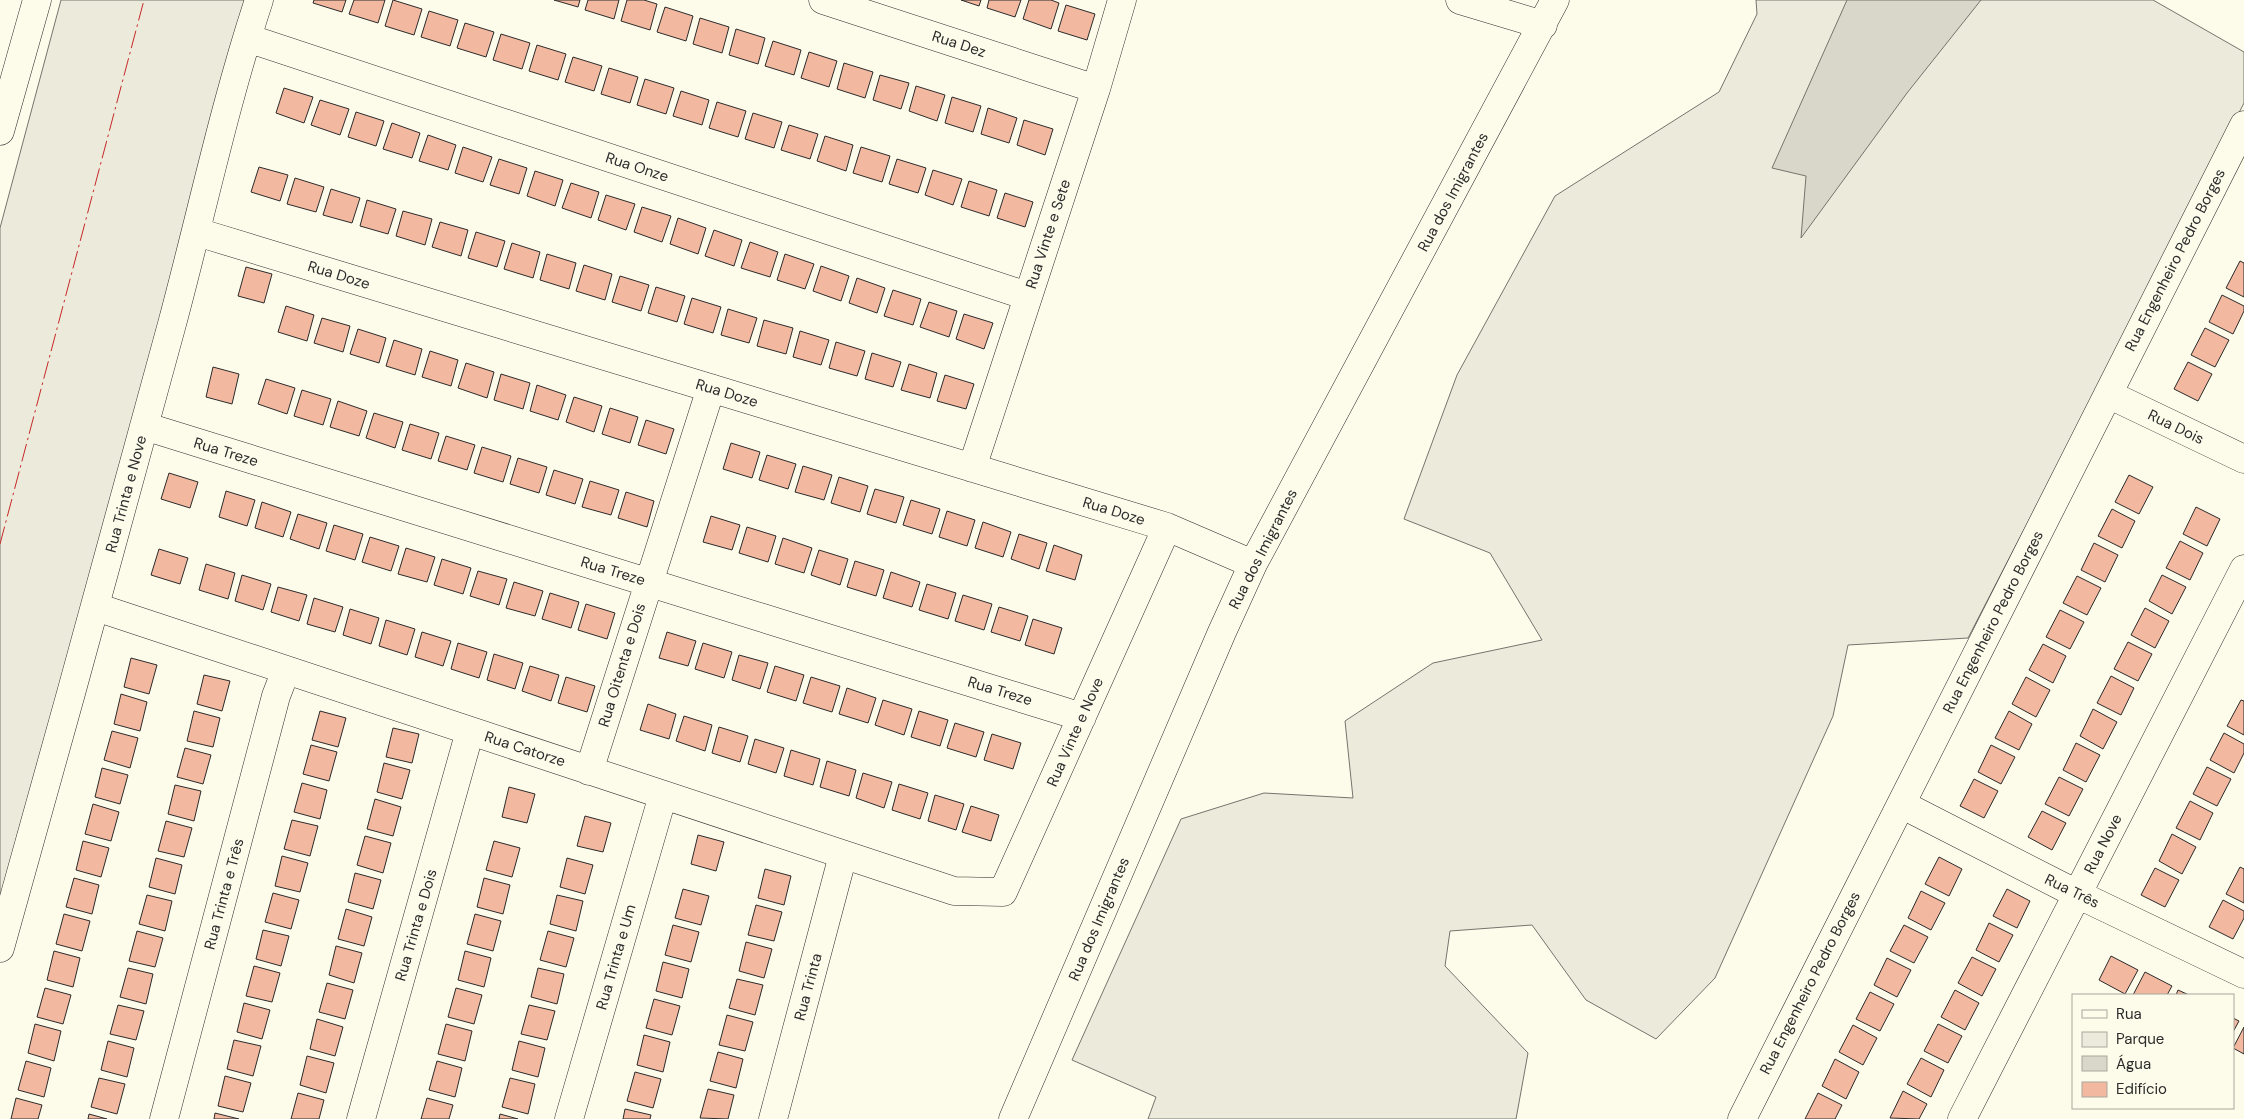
<svg xmlns="http://www.w3.org/2000/svg" width="2244" height="1119" font-family="'DM Sans',sans-serif">
<style>
.green{fill:#ecebdb;stroke:#74746e}
.water{fill:#d8d7c9;stroke:#74746e}
.building{fill:#f2b8a0;stroke:#2b2b2b}
.lines{fill:none;stroke-linecap:round;stroke-linejoin:round}
.minor-casing{stroke:#2b2b2b;stroke-width:29}
.major-casing{stroke:#2b2b2b;stroke-width:29}
.minor{stroke:#fdfbea;stroke-width:28}
.major{stroke:#fdfbea;stroke-width:28}
.power{stroke:#c62828;stroke-width:1;stroke-dasharray:18 4 2.5 4;stroke-linecap:butt}
.labels{text-anchor:middle;dominant-baseline:central;stroke-width:4;stroke-linejoin:round;paint-order:stroke}
.street-label{font-size:15px;fill:#2b2b2b;stroke:#fdfbea}
</style>
<rect width="100%" height="100%" fill="#fdfbea"/>
<path class="green" d="M61 0H248L0 913V228Z
M1756 0H2153L2244 52V103L1968 638 1848 645 1833 716 1715 978 1656 1039 1586 1000 1532 925 1450 931 1445 966 1528 1053 1516 1119H1148L1156 1097 1072 1060 1181 819 1264 793 1353 798 1345 721 1433 663 1542 640 1490 553 1404 519 1457 375 1555 196 1719 92 1757 14Z"/>
<path class="water" d="M1847 0H1981L1907 93 1801 238 1806 176 1772 168Z"/>
<path class="building" d="M314 0H346L342 12 313 3Z
M354 0H385L378 23 349 14Z
M393 0 422 9 414 35 385 26Z
M554 0H580L578 7Z
M588 0H619L614 19 585 10Z
M627 0H644L657 4 650 30 621 21Z
M961 0H981L979 6Z
M989 0H1021L1015 17 987 8Z
M1029 0H1051L1059 3 1051 29 1023 19Z
M1066 5 1095 14 1087 40 1058 31Z
M665 7 693 16 686 41 657 32Z
M429 11 458 20 450 46 421 37Z
M700 18 729 27 722 53 693 44Z
M465 23 494 32 486 57 457 48Z
M736 29 765 38 758 64 729 55Z
M501 34 530 43 522 69 493 60Z
M773 41 801 50 794 75 765 66Z
M537 45 566 54 558 80 529 71Z
M809 52 837 61 829 87 801 78Z
M573 57 602 66 594 91 565 82Z
M844 63 873 72 865 98 837 89Z
M609 68 638 77 630 103 601 94Z
M880 75 909 83 901 109 873 100Z
M645 79 674 88 666 114 637 105Z
M916 86 945 95 937 121 909 111Z
M284 88 313 97 304 123 276 113Z
M681 91 709 100 702 125 673 116Z
M952 97 981 106 973 132 945 123Z
M320 100 349 109 340 135 311 125Z
M717 102 746 111 738 137 709 128Z
M988 108 1017 118 1009 143 981 134Z
M356 112 384 121 376 146 348 137Z
M753 113 782 122 774 148 745 139Z
M1024 120 1053 129 1045 155 1017 145Z
M392 123 420 133 412 158 383 149Z
M789 125 818 134 810 159 781 150Z
M428 135 456 145 448 170 419 161Z
M825 136 853 145 846 171 817 161Z
M463 147 492 157 483 182 455 173Z
M861 147 890 156 882 182 853 173Z
M499 159 527 168 519 194 490 185Z
M897 159 926 168 918 193 889 184Z
M259 167 288 175 280 201 251 192Z
M933 170 962 179 953 205 925 195Z
M535 171 563 180 555 206 527 196Z
M295 178 324 187 316 212 287 204Z
M969 181 997 190 989 216 961 207Z
M571 183 599 192 591 218 562 208Z
M331 189 360 198 352 223 323 215Z
M1005 193 1033 202 1025 227 997 218Z
M606 195 635 204 626 230 598 220Z
M367 200 396 209 388 234 360 226Z
M642 207 671 216 662 242 634 232Z
M403 211 432 219 425 245 396 236Z
M678 218 706 228 698 254 670 244Z
M440 222 468 230 461 256 432 247Z
M714 230 742 240 734 266 705 256Z
M476 232 505 241 497 267 468 258Z
M750 242 778 252 770 277 741 268Z
M512 243 540 252 533 278 504 269Z
M547 254 576 263 569 289 540 280Z
M785 254 814 264 805 289 777 280Z
M2240 261 2244 263V297L2226 288Z
M584 265 612 274 605 300 576 291Z
M821 266 849 276 841 301 813 291Z
M246 267 272 274 264 303 238 296Z
M620 276 649 285 641 311 612 302Z
M857 278 885 288 877 313 849 303Z
M656 287 685 296 677 322 648 313Z
M893 290 921 299 913 325 884 316Z
M2222 295 2244 306V311L2233 334 2209 322Z
M692 298 721 307 713 333 684 324Z
M929 302 957 311 949 337 920 327Z
M286 306 314 315 307 341 278 332Z
M728 309 757 318 749 343 721 335Z
M964 314 993 323 984 349 956 339Z
M322 318 350 326 343 352 314 343Z
M764 320 793 328 786 354 757 346Z
M2205 328 2229 340 2215 367 2191 355Z
M358 329 386 338 379 363 350 354Z
M800 331 829 340 821 365 793 357Z
M394 340 422 349 415 375 386 366Z
M836 342 865 351 857 376 829 368Z
M430 351 458 360 451 386 422 377Z
M872 353 901 362 893 387 865 379Z
M2188 362 2212 374 2198 401 2174 389Z
M466 363 494 372 487 398 458 388Z
M909 364 937 373 930 398 901 390Z
M213 367 239 374 232 404 206 397Z
M501 374 530 383 523 409 494 400Z
M945 375 974 384 966 409 937 401Z
M266 379 295 388 287 414 258 404Z
M537 385 566 395 558 420 530 411Z
M302 390 331 399 323 425 294 416Z
M574 397 602 406 594 432 566 422Z
M338 401 367 411 359 436 330 427Z
M610 408 638 417 630 443 602 434Z
M374 413 403 422 395 448 366 438Z
M646 420 674 429 666 454 638 445Z
M410 424 439 433 431 459 402 450Z
M446 436 475 445 467 470 438 461Z
M731 443 760 452 752 478 723 469Z
M482 447 511 456 503 482 474 473Z
M767 455 796 464 788 489 759 480Z
M518 458 547 467 539 493 510 484Z
M803 466 832 475 824 500 795 492Z
M554 470 583 479 575 504 546 495Z
M169 473 198 482 190 508 161 499Z
M2129 475 2153 487 2139 514 2115 502Z
M839 477 868 486 860 512 831 503Z
M590 481 619 490 611 515 582 507Z
M875 489 904 497 896 523 867 514Z
M226 491 255 500 247 526 219 517Z
M626 492 654 501 647 527 618 518Z
M911 500 940 509 932 534 903 525Z
M262 502 291 512 283 537 255 528Z
M2196 507 2220 519 2207 546 2183 534Z
M2112 509 2135 521 2122 548 2098 536Z
M947 511 975 520 967 546 939 537Z
M298 514 327 523 319 549 290 539Z
M711 516 740 525 732 550 703 542Z
M983 522 1011 532 1003 557 975 548Z
M334 525 363 534 355 560 326 551Z
M747 527 776 536 768 562 739 553Z
M1019 534 1047 543 1039 569 1011 559Z
M370 537 399 546 391 571 362 562Z
M783 538 812 548 804 573 775 564Z
M2180 541 2203 553 2190 580 2166 568Z
M2094 543 2118 555 2105 582 2081 570Z
M1054 545 1082 555 1075 580 1046 571Z
M406 548 435 557 427 582 398 574Z
M159 549 188 558 180 584 151 575Z
M819 550 848 559 840 585 811 575Z
M442 559 471 568 463 594 434 585Z
M855 561 884 570 876 596 847 587Z
M206 564 235 573 228 599 199 590Z
M478 571 507 579 499 605 470 596Z
M891 572 920 582 912 607 883 598Z
M242 575 271 584 263 610 235 601Z
M2162 575 2186 587 2172 614 2149 601Z
M2077 576 2101 588 2087 615 2063 603Z
M514 582 543 591 535 616 506 608Z
M927 584 956 593 948 619 919 610Z
M278 587 307 595 299 621 271 612Z
M550 593 579 602 571 628 542 619Z
M963 595 992 604 984 630 955 621Z
M314 598 343 607 335 632 307 624Z
M586 604 615 613 607 639 578 630Z
M999 607 1028 616 1020 641 991 632Z
M2145 608 2169 621 2155 648 2131 635Z
M350 609 379 618 371 644 343 635Z
M2060 610 2084 622 2070 649 2046 637Z
M1033 619 1062 628 1054 654 1025 645Z
M386 620 415 629 407 655 379 646Z
M422 632 451 641 443 666 415 657Z
M667 632 696 641 688 666 659 658Z
M2128 642 2152 654 2138 681 2114 669Z
M458 643 487 652 479 678 451 669Z
M703 643 732 652 724 678 695 669Z
M2043 644 2066 656 2053 683 2029 670Z
M494 654 523 663 515 689 487 680Z
M739 655 768 663 760 689 732 680Z
M131 658 157 665 149 694 124 687Z
M530 666 559 675 551 701 522 691Z
M775 666 804 675 796 701 767 692Z
M204 675 230 681 222 711 197 704Z
M2111 676 2134 688 2121 715 2097 703Z
M566 677 595 686 587 712 558 703Z
M811 677 840 686 832 712 803 703Z
M2026 677 2050 690 2036 717 2012 704Z
M847 688 876 698 868 723 839 714Z
M121 694 147 702 140 731 114 724Z
M883 700 912 709 904 735 875 725Z
M2241 700 2244 701V735L2227 726Z
M648 704 676 714 669 739 640 730Z
M2093 709 2117 722 2103 749 2080 736Z
M194 711 220 718 213 747 187 741Z
M320 711 346 718 338 747 312 740Z
M919 711 948 720 940 746 911 737Z
M2009 711 2032 724 2019 750 1995 738Z
M684 716 712 725 705 751 676 741Z
M955 723 984 732 976 757 947 748Z
M719 727 748 736 740 762 712 753Z
M393 728 419 734 412 763 386 757Z
M112 731 138 738 130 768 104 760Z
M2224 733 2244 744V753L2234 773 2210 760Z
M992 734 1021 743 1013 769 984 760Z
M755 739 784 748 776 773 748 764Z
M2076 743 2100 755 2086 782 2063 770Z
M311 745 337 752 329 781 303 774Z
M1991 745 2015 757 2001 784 1978 772Z
M185 748 211 755 203 784 177 777Z
M791 750 820 759 813 785 784 776Z
M827 761 856 770 849 796 820 787Z
M384 763 410 770 402 799 377 792Z
M2207 767 2231 779 2217 806 2193 794Z
M102 768 128 775 120 804 95 797Z
M863 773 892 782 884 808 856 798Z
M2059 777 2083 789 2069 816 2045 804Z
M1974 779 1998 791 1984 818 1960 806Z
M302 783 327 790 320 819 294 812Z
M899 784 928 793 920 819 892 810Z
M175 785 201 791 194 821 168 814Z
M509 787 535 794 527 823 502 817Z
M935 795 964 804 956 830 928 821Z
M375 799 401 807 393 836 367 829Z
M2190 801 2213 813 2200 840 2176 828Z
M93 804 119 812 111 841 85 834Z
M971 806 999 815 991 841 962 832Z
M2042 811 2066 823 2052 850 2028 837Z
M585 816 611 823 603 852 577 846Z
M292 820 318 826 310 856 284 849Z
M166 821 192 828 184 857 158 851Z
M2172 834 2196 847 2182 874 2159 861Z
M698 835 724 842 716 871 691 864Z
M365 836 391 843 383 873 357 865Z
M83 841 109 848 101 877 76 870Z
M494 841 520 848 512 877 486 870Z
M282 856 308 863 300 892 275 886Z
M1939 857 1962 869 1949 896 1925 884Z
M156 858 182 865 175 894 149 887Z
M567 858 593 865 585 894 560 887Z
M2240 867 2244 869V903L2226 894Z
M2155 868 2179 880 2165 907 2141 895Z
M765 869 791 876 784 905 758 898Z
M355 873 381 880 373 909 348 902Z
M74 878 99 885 92 914 66 907Z
M484 878 510 885 503 914 477 907Z
M683 889 709 896 701 925 675 918Z
M2007 889 2030 901 2017 928 1993 916Z
M1921 891 1945 903 1931 930 1908 918Z
M273 893 299 900 291 929 265 922Z
M147 895 172 901 165 931 139 924Z
M557 895 583 901 576 931 550 924Z
M2223 900 2244 911V918L2233 939 2209 927Z
M756 905 782 912 774 941 748 935Z
M346 909 372 917 364 946 338 939Z
M64 914 90 921 82 951 56 944Z
M475 914 501 921 493 951 467 944Z
M1989 923 2013 935 1999 962 1976 950Z
M673 925 699 932 691 962 665 955Z
M1904 925 1928 937 1914 963 1890 951Z
M263 930 289 936 281 966 256 959Z
M137 931 163 938 155 967 129 961Z
M548 931 574 938 566 967 540 960Z
M746 942 772 949 764 978 739 971Z
M336 946 362 953 354 983 329 975Z
M54 951 80 958 73 987 47 980Z
M465 951 491 958 484 987 458 980Z
M2111 956 2138 970 2125 994 2099 980Z
M1972 957 1996 969 1982 996 1958 983Z
M1887 958 1911 970 1897 997 1874 985Z
M663 962 689 969 682 998 656 991Z
M254 966 280 973 272 1002 246 996Z
M128 968 153 974 146 1004 120 997Z
M538 968 564 974 557 1004 531 997Z
M2145 972 2172 986 2167 995H2133Z
M737 979 763 985 755 1015 729 1008Z
M327 983 353 990 345 1019 319 1012Z
M45 988 71 995 63 1024 37 1017Z
M456 988 482 995 474 1024 448 1017Z
M1955 990 1979 1003 1965 1030 1941 1017Z
M2178 990 2189 995H2176Z
M1870 992 1894 1004 1880 1031 1856 1019Z
M654 999 680 1006 672 1035 646 1028Z
M244 1003 270 1010 262 1039 237 1032Z
M118 1005 144 1011 136 1040 110 1034Z
M529 1005 555 1011 547 1040 521 1034Z
M727 1015 753 1022 745 1051 719 1045Z
M2233 1018 2239 1021 2233 1032Z
M317 1019 343 1027 335 1056 310 1049Z
M35 1024 61 1031 54 1061 28 1053Z
M446 1024 472 1031 465 1061 438 1054Z
M1938 1024 1962 1036 1948 1063 1924 1051Z
M1853 1025 1877 1038 1863 1065 1839 1052Z
M2244 1027V1054L2233 1048Z
M644 1035 670 1042 663 1072 637 1065Z
M234 1040 261 1046 253 1076 227 1069Z
M108 1041 134 1048 127 1077 101 1070Z
M519 1041 545 1048 538 1077 512 1070Z
M718 1052 743 1059 736 1088 710 1081Z
M307 1056 334 1063 326 1093 300 1085Z
M1921 1058 1944 1070 1931 1097 1907 1084Z
M1835 1059 1859 1072 1846 1099 1822 1086Z
M26 1061 51 1068 44 1097 18 1090Z
M437 1061 462 1068 455 1097 429 1090Z
M635 1072 661 1079 653 1108 627 1101Z
M225 1076 251 1083 243 1112 218 1106Z
M99 1078 125 1084 117 1114 91 1107Z
M510 1078 535 1084 528 1114 502 1107Z
M708 1089 734 1095 728 1119 700 1118Z
M1903 1091 1927 1104 1919 1119 1890 1118Z
M298 1093 324 1100 319 1119H291Z
M1818 1093 1842 1105 1835 1119H1805Z
M16 1098 42 1105 38 1119H11Z
M427 1098 453 1105 449 1119H421Z
M625 1109 651 1115 650 1119H623Z
M215 1113 239 1119H214Z
M89 1114 107 1119H88Z
M500 1114 518 1119H499Z"/>
<g class="lines">
<defs>
<path id="minor" d="M823 0 1096 89
M1460 0 1543 25
M247 38 1027 296
M197 232 1167 527 1253 564
M2108 394 2244 459
M144 426 1082 717
M972 468 1096 89 1122 0
M96 607 954 891 1003 892 1167 527
M589 771 711 388
M1901 804 2077 894 2244 974
M0 948C58 740 116 533 172 324 201 216 224 106 259 0
M164 1119 276 696 286 670
M361 1119 470 731
M569 1119 663 795
M773 1119 843 855
M1013 1119 1222 632 1253 564 1555 0
M1742 1119 2244 125
M1962 1119 2244 569"/>
<path id="major" d="M0 131 37 0"/>
</defs>
<use href="#minor" class="minor-casing"/>
<use href="#major" class="major-casing"/>
<use href="#minor" class="minor"/>
<use href="#major" class="major"/>
<path class="power" d="M0 544 144 0"/>
</g>
<g class="labels">
<g class="street-label">
<text transform="translate(959 44) rotate(18)">Rua Dez</text>
<text transform="translate(637 167) rotate(18)">Rua Onze</text>
<text transform="translate(1453 192) rotate(-62)">Rua dos Imigrantes</text>
<text transform="translate(1048 234) rotate(-72)">Rua Vinte e Sete</text>
<text transform="translate(2175 260) rotate(-63)">Rua Engenheiro Pedro Borges</text>
<text transform="translate(339 275) rotate(17)">Rua Doze</text>
<text transform="translate(727 393) rotate(17)">Rua Doze</text>
<text transform="translate(2176 427) rotate(26)">Rua Dois</text>
<text transform="translate(226 452) rotate(17)">Rua Treze</text>
<text transform="translate(126 494) rotate(-75)">Rua Trinta e Nove</text>
<text transform="translate(1114 511) rotate(17)">Rua Doze</text>
<text transform="translate(1263 549) rotate(-63)">Rua dos Imigrantes</text>
<text transform="translate(613 571) rotate(17)">Rua Treze</text>
<text transform="translate(1993 622) rotate(-63)">Rua Engenheiro Pedro Borges</text>
<text transform="translate(622 665) rotate(-73)">Rua Oitenta e Dois</text>
<text transform="translate(1000 691) rotate(17)">Rua Treze</text>
<text transform="translate(1075 732) rotate(-66)">Rua Vinte e Nove</text>
<text transform="translate(525 749) rotate(18)">Rua Catorze</text>
<text transform="translate(2103 844) rotate(-63)">Rua Nove</text>
<text transform="translate(2072 891) rotate(26)">Rua Três</text>
<text transform="translate(224 894) rotate(-75)">Rua Trinta e Três</text>
<text transform="translate(1099 919) rotate(-67)">Rua dos Imigrantes</text>
<text transform="translate(416 925) rotate(-74)">Rua Trinta e Dois</text>
<text transform="translate(616 957) rotate(-74)">Rua Trinta e Um</text>
<text transform="translate(1810 983) rotate(-63)">Rua Engenheiro Pedro Borges</text>
<text transform="translate(808 987) rotate(-75)">Rua Trinta</text>
</g>
</g>
<rect x="2072" y="994" width="162" height="115" fill="#fdfbea" stroke="#a9a89e"/>
<rect x="2082" y="1010" width="25" height="8" fill="#fdfbea" stroke="#a9a89e"/>
<text x="2116" y="1019" font-size="15" fill="#2b2b2b">Rua</text>
<rect x="2082" y="1032" width="25" height="15" fill="#ecebdb" stroke="#a9a89e"/>
<text x="2116" y="1044" font-size="15" fill="#2b2b2b">Parque</text>
<rect x="2082" y="1056" width="25" height="15" fill="#d8d7c9" stroke="#a9a89e"/>
<text x="2116" y="1069" font-size="15" fill="#2b2b2b">Água</text>
<rect x="2082" y="1082" width="25" height="15" fill="#f2b8a0" stroke="#a9a89e"/>
<text x="2116" y="1094" font-size="15" fill="#2b2b2b">Edifício</text>
</svg>
